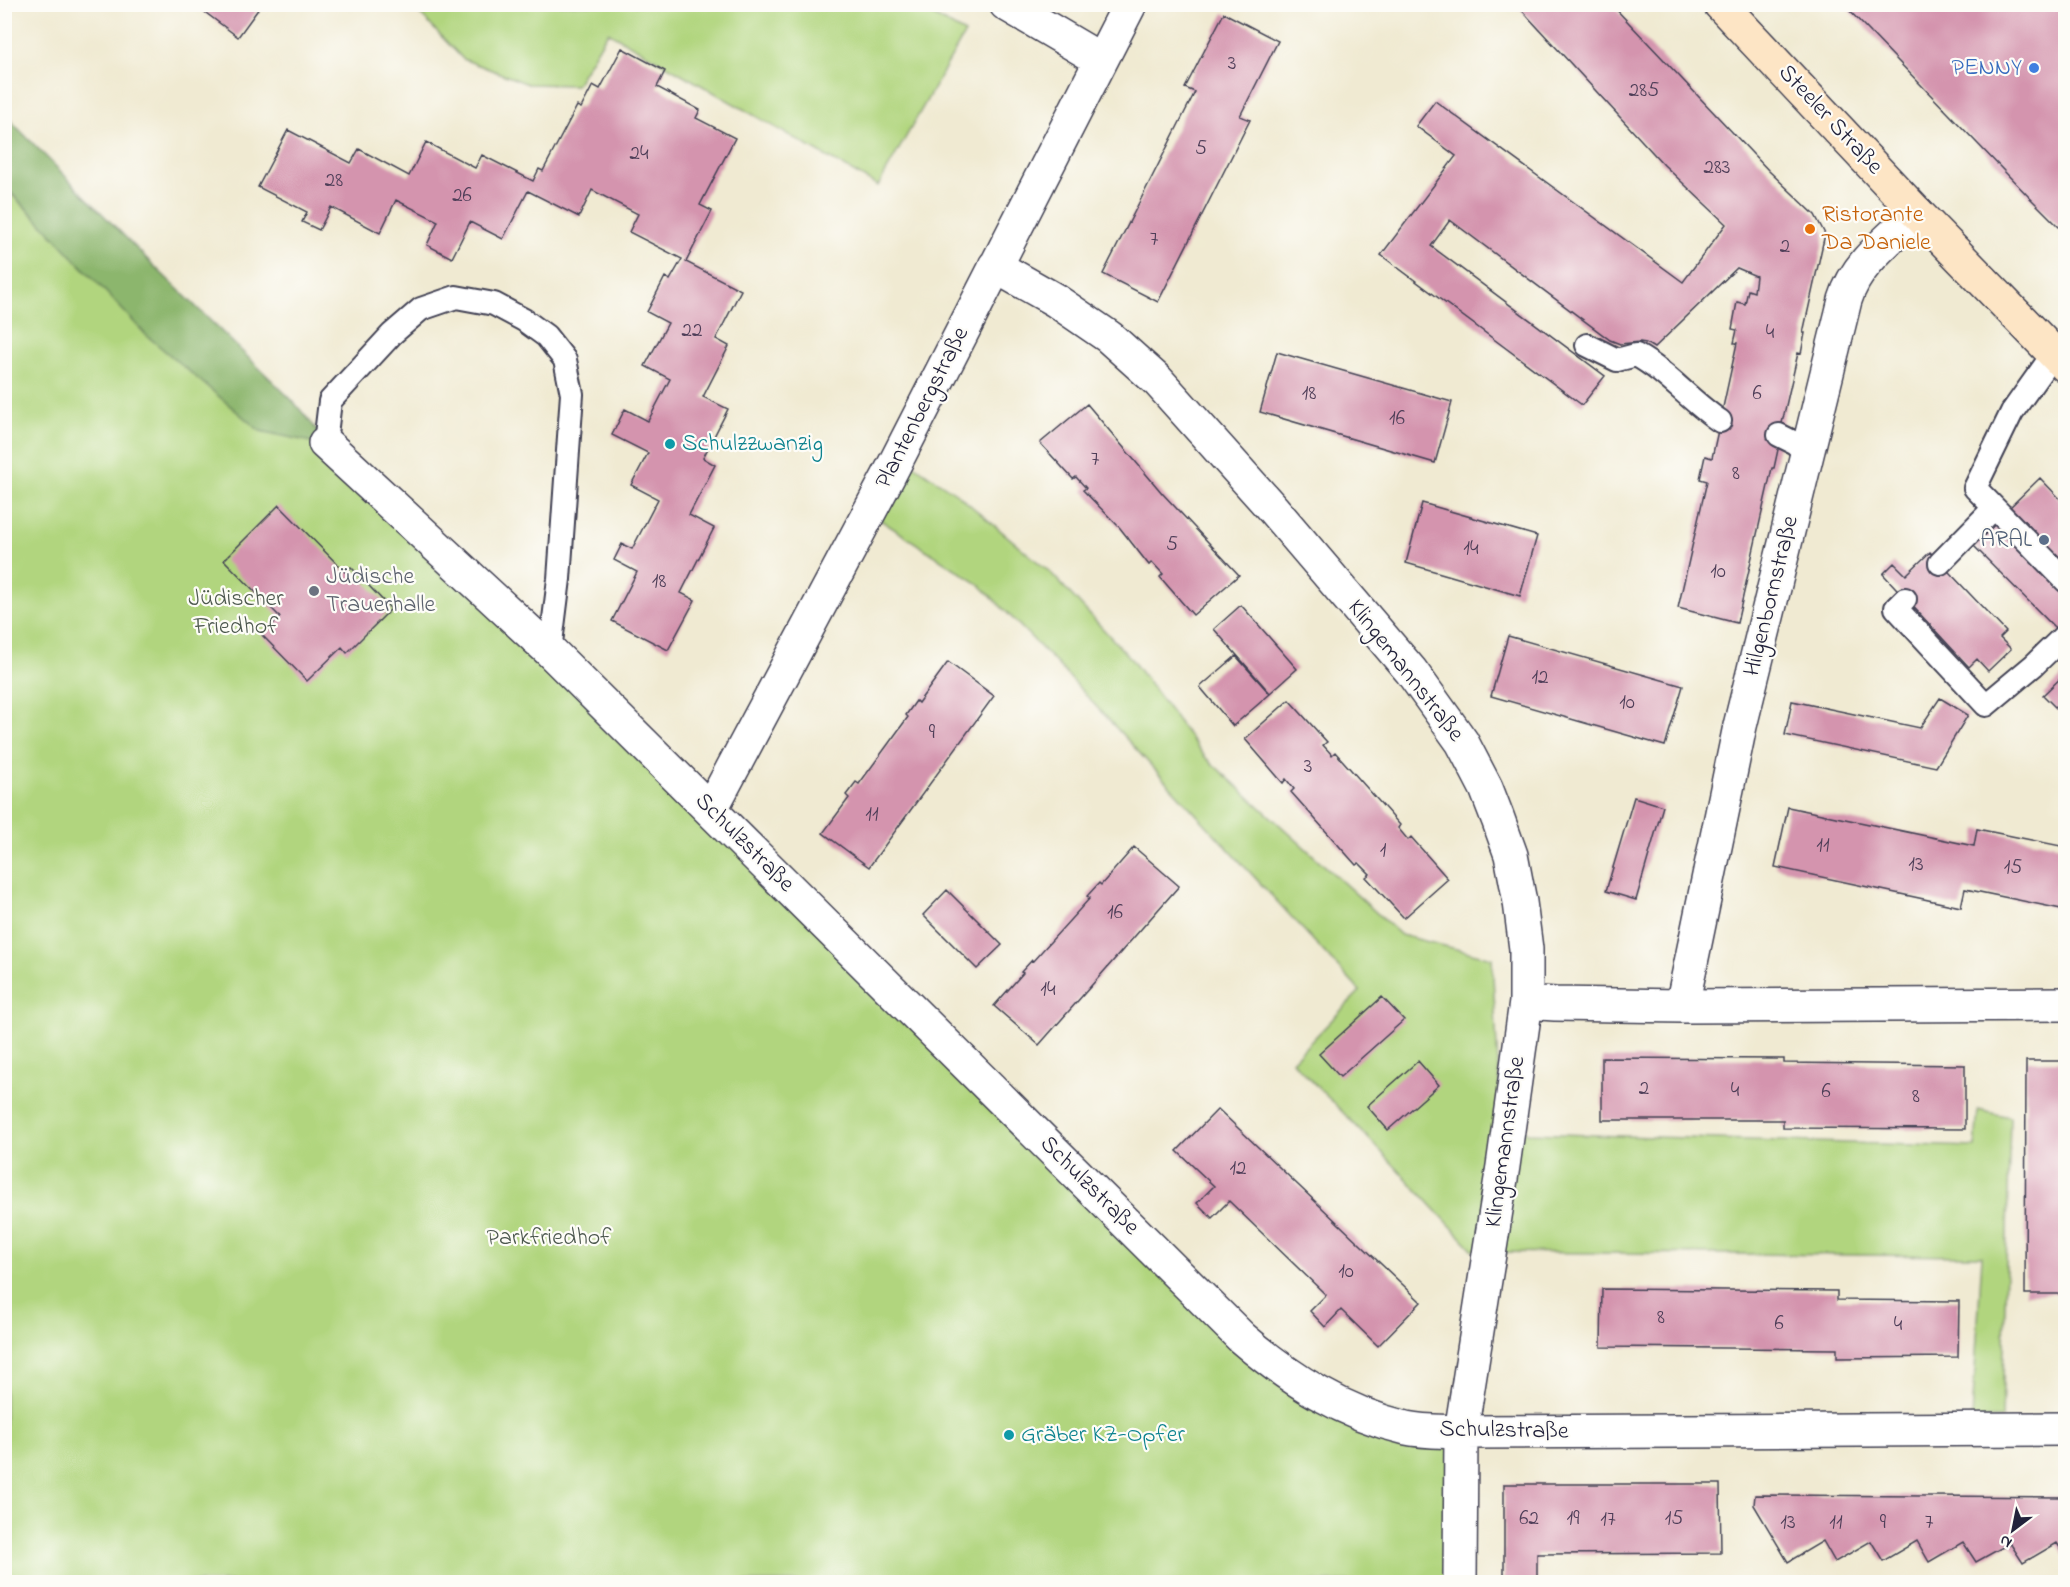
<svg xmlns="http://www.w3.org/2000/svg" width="2070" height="1587" font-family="'Indie Flower',sans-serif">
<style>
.green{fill:#b1d57e;stroke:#6a7c5c;stroke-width:1.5}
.forest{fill:#8cb66d;stroke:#576c54;stroke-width:1.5}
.building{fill:#d494ae}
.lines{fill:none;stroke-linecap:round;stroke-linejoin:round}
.service-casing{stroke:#414052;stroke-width:26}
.minor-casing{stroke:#414052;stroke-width:36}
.secondary-casing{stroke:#414052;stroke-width:36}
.service{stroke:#fff;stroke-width:22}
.minor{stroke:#fff;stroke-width:33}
.secondary{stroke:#fde5c5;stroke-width:33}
.shop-dot{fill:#3f7fe0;stroke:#fdfcf7;stroke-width:2}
.food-dot{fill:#e8710a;stroke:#fdfcf7;stroke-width:2}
.culture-dot{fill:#0f9aa8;stroke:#fdfcf7;stroke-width:2}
.service-dot{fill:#5c6f8a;stroke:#fdfcf7;stroke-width:2}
.worship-dot{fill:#6b7280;stroke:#fdfcf7;stroke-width:2}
.labels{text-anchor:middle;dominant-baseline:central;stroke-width:4.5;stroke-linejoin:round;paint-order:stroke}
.number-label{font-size:21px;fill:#4e3e58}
.shop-label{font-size:24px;fill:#366cbe;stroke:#fdfcf7;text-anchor:end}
.street-label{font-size:24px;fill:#22223b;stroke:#fdfcf7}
.food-label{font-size:24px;fill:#c56008;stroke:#fdfcf7;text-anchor:start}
.culture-label{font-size:24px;fill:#0d838f;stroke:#fdfcf7;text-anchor:start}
.service-label{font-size:24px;fill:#4e5e75;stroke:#fdfcf7;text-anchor:end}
.worship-label{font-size:24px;fill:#5b616d;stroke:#fdfcf7;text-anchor:start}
.park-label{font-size:24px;fill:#4d584f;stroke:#fdfcf7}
</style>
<rect width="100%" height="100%" fill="#fdfcf7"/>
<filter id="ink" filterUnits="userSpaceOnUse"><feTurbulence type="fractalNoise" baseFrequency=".0167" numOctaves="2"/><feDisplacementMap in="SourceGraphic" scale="12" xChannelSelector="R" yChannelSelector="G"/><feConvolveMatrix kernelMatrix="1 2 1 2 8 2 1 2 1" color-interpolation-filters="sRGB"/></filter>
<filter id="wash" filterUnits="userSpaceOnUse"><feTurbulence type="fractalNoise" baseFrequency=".008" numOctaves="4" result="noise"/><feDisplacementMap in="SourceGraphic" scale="24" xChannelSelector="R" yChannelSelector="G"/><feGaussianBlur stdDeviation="1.35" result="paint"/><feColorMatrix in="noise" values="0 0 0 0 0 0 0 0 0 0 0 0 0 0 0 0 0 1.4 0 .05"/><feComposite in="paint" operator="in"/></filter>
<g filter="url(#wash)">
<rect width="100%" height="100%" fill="#f0ead2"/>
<path class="green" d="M417 5H914L965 33 878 186 608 32 576 85 528 84 463 59 418 12Z
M4 187 47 229 326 445 1273 1370 1459 1436 1458 1582H5Z
M902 457 957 494 1051 573 1131 659 1205 757 1401 935 1492 958 1500 1101 1527 1133 1975 1147 1978 1110 2010 1117 2002 1419H1972L1982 1256 1475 1252 1375 1145 1292 1061 1360 991 1058 665 980 585 871 514Z"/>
<path class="forest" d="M4 114 151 263 293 401 328 443 325 445 260 431 146 335 47 229 5 187Z"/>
<g id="blocks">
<path class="building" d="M194 4H262L238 37Z
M1516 4H1611L1769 171 1815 215 1825 234 1803 333H1805L1801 354 1798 353 1793 375 1777 445H1779L1774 468H1772L1737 623 1678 608 1707 481 1700 479 1705 456 1712 458 1737 343H1734L1737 330 1732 329 1737 302 1745 304 1748 290 1754 292 1756 276 1737 268 1654 348 1646 343 1640 342 1620 344 1610 340 1450 220 1431 246 1605 376 1582 405 1381 255 1456 156 1416 126 1435 101 1683 282 1726 224 1664 165Z
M1843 4H2066V234L2030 198Z
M1224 13 1278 41 1240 116 1250 120 1158 302 1103 274 1195 92 1185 88Z
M622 48 665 71 657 87 700 110 696 118 735 138 700 205 712 211 686 262 741 290 716 339 729 346 703 397 728 409 703 458 715 465 689 515 714 528 681 593 695 600 668 650 612 621 637 572 614 560 622 544 632 549 658 499 631 485 648 453 612 435 625 409 648 421 670 379 645 366 668 323 647 312 665 277 670 280 682 259 629 232 638 214 592 190 579 217 528 191 503 239 470 222 452 258 427 245 438 221 396 200 380 233 331 207 319 230 302 222 307 212 258 187 288 130 351 163 359 149 409 176 426 142 475 168 482 155 533 181 539 169 543 171 577 106 581 108 593 85 600 89Z
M1277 352 1452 402 1435 463 1260 412Z
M1087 404 1162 493 1239 575 1193 615 1160 577 1163 574 1152 562 1149 565 1120 528 1083 490 1086 488 1076 477 1073 479 1040 443Z
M2040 478 2066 505V639L1972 544Z
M1422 503 1537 536 1520 596 1406 563Z
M279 505 345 572 351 567 391 609 347 653 342 647 307 681 262 635 280 617 224 560Z
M1930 552 2006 632 2000 638 2011 649 1988 671 1977 659 1969 667 1883 574 1894 563 1906 575Z
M1241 605 1297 669 1270 693 1214 629Z
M1508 636 1683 686 1665 746 1491 696Z
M1236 656 1270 694 1233 726 1200 687Z
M948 662 994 696 869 867 823 833 849 798 846 795 856 782 859 784 908 717 906 715 916 701 918 703Z
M2066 673V718L2043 695Z
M1940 698 1968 715 1936 767 1785 735 1792 701 1920 728Z
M1289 700 1327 742 1323 745 1332 755 1335 752 1400 825 1398 828 1408 840 1411 837 1448 879 1404 918 1366 877 1370 874 1359 863 1356 865 1291 792 1294 789 1286 779 1283 783 1245 739Z
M1634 797 1663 806 1636 900 1606 891Z
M1788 807 1974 846 1977 829 2066 847V910L1965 889 1961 907 1775 867Z
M1134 847 1179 886 1039 1045 994 1006 1023 973 1021 972 1032 960 1033 961 1090 898 1087 896 1099 883 1101 885Z
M947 890 1002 945 977 969 923 915Z
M1382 997 1404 1020 1340 1077 1319 1054Z
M1602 1058 1784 1059V1063L1965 1065V1129L1783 1128V1120H1602Z
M1418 1061 1439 1085 1388 1130 1367 1106Z
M2026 1061H2066V1294H2025Z
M1218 1109 1421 1302 1378 1346 1341 1310 1325 1327 1310 1311 1326 1295 1229 1201 1212 1218 1197 1203 1214 1186 1177 1151Z
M1602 1289 1837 1291V1300L1959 1301 1958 1357 1837 1358V1349L1601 1347Z
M1504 1484H1720L1721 1553 1537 1554V1582H1504Z
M1755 1495 2066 1497V1557L2057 1543 2023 1563 2010 1543 1976 1562 1963 1542 1929 1562 1917 1541 1883 1561 1871 1541 1835 1562 1823 1541 1788 1562 1754 1505Z"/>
</g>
</g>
<g filter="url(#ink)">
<use href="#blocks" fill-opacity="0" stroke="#414052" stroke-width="1.5"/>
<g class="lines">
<defs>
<path id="service" d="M1587 345 1617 360 1636 355C1667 372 1690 401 1720 421
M2054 353 2012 412 1975 488 2066 581
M1779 435 1795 443 1807 455
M325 443 330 401 392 334 421 309 456 297 494 304 524 320 546 336 565 360 572 394 559 579 550 651
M1940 563 1994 508
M1905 599 1896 608 1986 705 2034 665 2066 634"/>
<path id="minor" d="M1006 4 1101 60
M995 266 1055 300 1109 337 1158 381 1272 508 1411 671 1462 742 1486 788 1498 819 1511 855 1520 902 1526 949V1002L1503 1166 1461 1432 1460 1582
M325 443 550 651 1242 1338C1291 1380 1343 1413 1406 1428 1424 1432 1444 1431 1461 1432L2066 1429
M711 809 888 477 1130 4
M1526 1002 1555 1004 1682 1006 2066 1004
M1682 1006 1740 726 1845 300C1856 263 1890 239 1917 213"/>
<path id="secondary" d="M1720 4 1917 213 2066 366"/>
</defs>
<use href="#service" class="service-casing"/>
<use href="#minor" class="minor-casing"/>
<use href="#secondary" class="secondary-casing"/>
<use href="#service" class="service"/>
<use href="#minor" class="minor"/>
<use href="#secondary" class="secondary"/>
</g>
</g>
<circle class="shop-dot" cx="2034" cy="68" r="6"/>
<circle class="food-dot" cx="1810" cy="229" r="6"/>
<g class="culture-dot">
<circle cx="670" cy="444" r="6"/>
<circle cx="1009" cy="1435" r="6"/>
</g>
<circle class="service-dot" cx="2044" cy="540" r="6"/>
<circle class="worship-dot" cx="314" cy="591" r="6"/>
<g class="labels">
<g class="number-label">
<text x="1232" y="64">3</text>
<text x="1644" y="91">285</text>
<text x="1201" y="149">5</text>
<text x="639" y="154">24</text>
<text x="1717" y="168">283</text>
<text x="334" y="181">28</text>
<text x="462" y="196">26</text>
<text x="1154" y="240">7</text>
<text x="1785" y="247">2</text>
<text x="692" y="331">22</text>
<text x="1770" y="333">4</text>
<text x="1309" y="394">18</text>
<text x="1757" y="394">6</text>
<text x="1397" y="419">16</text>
<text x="1095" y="460">7</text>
<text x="1736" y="474">8</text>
<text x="1172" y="545">5</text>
<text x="1471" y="549">14</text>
<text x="1718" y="572">10</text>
<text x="659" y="582">18</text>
<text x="1540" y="678">12</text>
<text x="1627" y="703">10</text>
<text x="932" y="733">9</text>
<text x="1308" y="767">3</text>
<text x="872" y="815">11</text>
<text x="1823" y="846">11</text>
<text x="1383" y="851">1</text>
<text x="1916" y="865">13</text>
<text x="2013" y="868">15</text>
<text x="1115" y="913">16</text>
<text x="1048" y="990">14</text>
<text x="1644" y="1089">2</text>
<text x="1735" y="1091">4</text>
<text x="1826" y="1092">6</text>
<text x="1916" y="1097">8</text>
<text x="1238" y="1169">12</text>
<text x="1346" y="1272">10</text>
<text x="1661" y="1318">8</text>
<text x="1779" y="1324">6</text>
<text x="1898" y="1325">4</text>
<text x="1529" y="1519">62</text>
<text x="1573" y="1519">19</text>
<text x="1674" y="1519">15</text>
<text x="1608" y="1520">17</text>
<text x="1788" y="1523">13</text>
<text x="1836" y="1523">11</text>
<text x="1883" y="1523">9</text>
<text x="1929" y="1523">7</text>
</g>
<g class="shop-label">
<text x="2022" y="68">PENNY</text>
</g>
<g class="street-label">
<text transform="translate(1830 120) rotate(47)">Steeler Straße</text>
<text transform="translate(923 408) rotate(-63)">Plantenbergstraße</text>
<text transform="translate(1772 596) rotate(-76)">Hilgenbornstraße</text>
<text transform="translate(1405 671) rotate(52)">Klingemannstraße</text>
<text transform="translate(744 843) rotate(45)">Schulzstraße</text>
<text transform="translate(1506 1142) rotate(-82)">Klingemannstraße</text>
<text transform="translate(1089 1186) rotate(45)">Schulzstraße</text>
<text transform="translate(1504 1431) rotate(1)">Schulzstraße</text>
</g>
<g class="food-label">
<text x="1822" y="215">Ristorante<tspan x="1822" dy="28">Da Daniele</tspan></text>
</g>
<g class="culture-label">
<text x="682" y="444">Schulzzwanzig</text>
<text x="1021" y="1435">Gräber KZ-Opfer</text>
</g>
<g class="service-label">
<text x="2032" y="540">ARAL</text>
</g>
<g class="worship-label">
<text x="326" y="577">Jüdische<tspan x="326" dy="28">Trauerhalle</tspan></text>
</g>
<g class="park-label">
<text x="236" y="599">Jüdischer<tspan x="236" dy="28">Friedhof</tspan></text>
<text x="549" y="1238">Parkfriedhof</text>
</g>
</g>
<rect width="2070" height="1587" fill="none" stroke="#fdfcf7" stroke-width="24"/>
<g transform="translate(2013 1530) rotate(212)" stroke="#fdfcf7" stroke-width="4.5" paint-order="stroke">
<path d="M0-4.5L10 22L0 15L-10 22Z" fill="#22223b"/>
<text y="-9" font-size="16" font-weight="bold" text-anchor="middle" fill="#22223b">N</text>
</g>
</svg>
